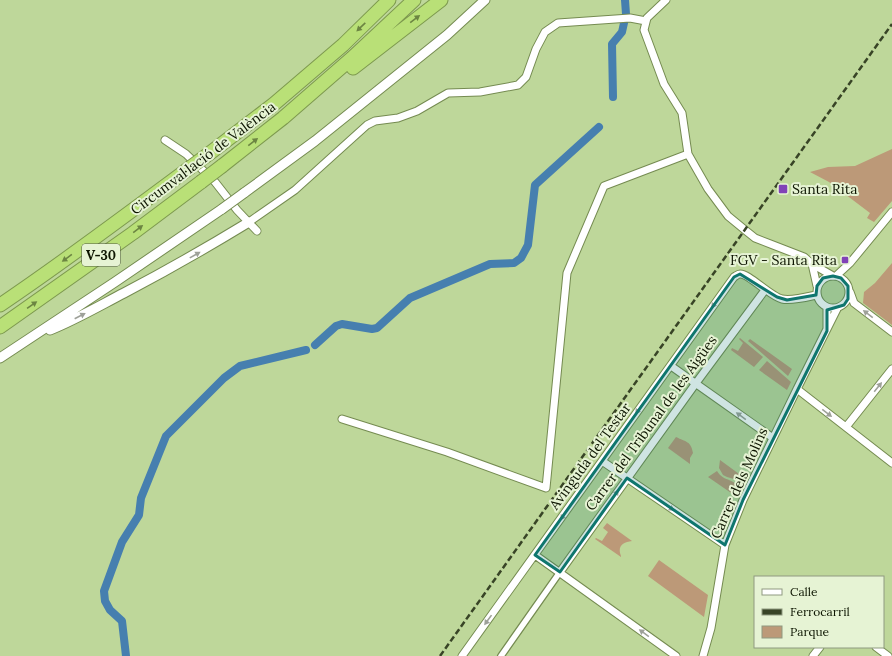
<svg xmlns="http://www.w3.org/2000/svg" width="892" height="656" font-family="Lora,serif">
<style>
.green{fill:#bc9978}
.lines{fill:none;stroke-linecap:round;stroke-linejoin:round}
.canal{stroke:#467faf;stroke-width:8}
.pedestrian-casing{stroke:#758b51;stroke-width:8}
.minor-casing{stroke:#758b51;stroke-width:9}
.tertiary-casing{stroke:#758b51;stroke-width:11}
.motorway-casing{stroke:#7d994e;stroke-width:15}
.pedestrian{stroke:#fff;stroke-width:5.5}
.minor{stroke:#fff;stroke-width:7}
.tertiary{stroke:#fff;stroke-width:9}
.motorway{stroke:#b9e077;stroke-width:13}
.rail{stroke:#384426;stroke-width:2.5;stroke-dasharray:6 3;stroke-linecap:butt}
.tertiary-bridge-casing{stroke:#758b51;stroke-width:11;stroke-linecap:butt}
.motorway-bridge-casing{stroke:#7d994e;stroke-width:15;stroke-linecap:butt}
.tertiary-bridge{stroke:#fff;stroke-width:9}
.motorway-bridge{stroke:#b9e077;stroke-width:13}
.oneway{fill:#6c8542}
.oneway2{fill:#9ea199}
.marked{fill:#0f766e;fill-opacity:0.2;stroke:#0f766e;stroke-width:3;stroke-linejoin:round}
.poi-dot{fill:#8142b7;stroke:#e6f3d4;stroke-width:1.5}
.labels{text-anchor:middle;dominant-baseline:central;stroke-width:4;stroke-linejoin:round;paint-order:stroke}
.shield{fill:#e6f3d4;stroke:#4e5840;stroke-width:1}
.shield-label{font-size:13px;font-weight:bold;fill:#0d1501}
.street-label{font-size:14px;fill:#0d1501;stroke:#e6f3d4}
.poi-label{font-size:14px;fill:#0d1501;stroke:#e6f3d4;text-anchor:start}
</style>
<rect width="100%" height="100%" fill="#bed79a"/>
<path class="green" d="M892 149V201L874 222 867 218 870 213 829 182 810 172 828 167 855 166Z
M892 263V325L863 303 864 292 875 283Z
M740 338 763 357 754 367 731 350 732 348 738 351 743 343 739 339Z
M750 339 792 369 788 376 748 341Z
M767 361 791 382 787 390 759 370Z
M676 437C686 442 691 441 693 453L690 458V464L668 448Z
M720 460 746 479 743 484H742L734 479 727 477 723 475 719 468Z
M717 471C724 483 736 477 740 491L737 497 708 477Z
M607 523 632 541C623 542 617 546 621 556V557L595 539 596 538 602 541 608 532 603 528Z
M659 560 708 595 704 617 648 576Z"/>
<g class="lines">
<path class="canal" d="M613 97 612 44 622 32 626 14 625 0
M315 345 336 326 342 324 372 329 377 328 410 298 490 264 514 263 521 258 528 245 535 185 599 127
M126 656 122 621 110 610 105 601 104 591 122 542 139 515 141 498 166 436 224 378 240 366 306 350"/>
<defs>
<path id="pedestrian" d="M501 656 560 572"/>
<path id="minor" d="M666 0 647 18 644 30 664 84 682 113 688 154 708 189 728 216 745 230 755 238 773 245 804 257 812 264 833 276
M165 140 186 154 215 182 237 210 257 231
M249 222 295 190 367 125 375 121 398 118 417 111 448 93 480 92 518 85 526 77 536 49 545 32 558 23 630 18 646 21
M812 264 817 286
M817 292a16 16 0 1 1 32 0a16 16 0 1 1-32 0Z
M836 276 850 263 892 212
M850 292 854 303 892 332
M827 328V308
M671 366 773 438
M797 389 892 463
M342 419 447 452 546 488 567 273 604 186 688 154
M846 427 892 369
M602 461 725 545
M535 555 676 656
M560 572 696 383 765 290
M876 647 888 656
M462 656 734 277C736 276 738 274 740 274 748 273 771 297 782 299 792 301 807 297 816 295
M703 656 711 628 725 545 743 500 797 389 837 309
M813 656 820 647"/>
<path id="tertiary" d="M244 193 315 141 447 35 485 0
M50 330C75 320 99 306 124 293 166 271 208 247 249 222
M0 358 115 282 222 209"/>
<path id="motorway" d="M353 68 441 0
M210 153 274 104 343 45 389 0
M222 166 283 118 352 58 414 0
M0 305C64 262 126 215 188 169
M0 327 133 233 201 182"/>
</defs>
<use href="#pedestrian" class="pedestrian-casing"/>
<use href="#minor" class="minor-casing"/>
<use href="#tertiary" class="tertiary-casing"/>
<use href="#motorway" class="motorway-casing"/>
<use href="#pedestrian" class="pedestrian"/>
<use href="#minor" class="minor"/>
<use href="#tertiary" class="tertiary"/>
<use href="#motorway" class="motorway"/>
<path class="rail" d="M440 656 892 24"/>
<defs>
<path id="tertiary-bridge" d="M222 209 244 193"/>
<path id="motorway-bridge" d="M188 169 210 153
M201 182 222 166"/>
</defs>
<use href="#tertiary-bridge" class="tertiary-bridge-casing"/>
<use href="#motorway-bridge" class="motorway-bridge-casing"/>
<use href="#tertiary-bridge" class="tertiary-bridge"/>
<use href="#motorway-bridge" class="motorway-bridge"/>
</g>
<defs><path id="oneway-solid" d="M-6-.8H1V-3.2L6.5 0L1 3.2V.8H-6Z"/></defs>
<g class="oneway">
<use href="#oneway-solid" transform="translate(415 19) rotate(-37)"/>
<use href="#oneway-solid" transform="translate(361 27) rotate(136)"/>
<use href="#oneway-solid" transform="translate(253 142) rotate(-38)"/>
<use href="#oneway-solid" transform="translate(138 229) rotate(-37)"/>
<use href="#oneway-solid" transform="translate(67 258) rotate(144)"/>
<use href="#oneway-solid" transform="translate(32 305) rotate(-35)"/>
</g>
<g class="oneway2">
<use href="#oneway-solid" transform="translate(195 255) rotate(-29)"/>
<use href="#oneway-solid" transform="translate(715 303) rotate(126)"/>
<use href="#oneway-solid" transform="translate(868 314) rotate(-143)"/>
<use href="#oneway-solid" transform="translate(80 316) rotate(-27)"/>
<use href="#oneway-solid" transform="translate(878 387) rotate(-51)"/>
<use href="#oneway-solid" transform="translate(639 409) rotate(126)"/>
<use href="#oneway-solid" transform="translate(827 413) rotate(38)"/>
<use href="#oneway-solid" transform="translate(741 416) rotate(-144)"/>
<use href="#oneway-solid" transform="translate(615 495) rotate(-54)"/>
<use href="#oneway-solid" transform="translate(669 507) rotate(35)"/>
<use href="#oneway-solid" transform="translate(564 515) rotate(125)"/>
<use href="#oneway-solid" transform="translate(488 620) rotate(126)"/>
<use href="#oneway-solid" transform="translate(644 633) rotate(-144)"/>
</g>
<path class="marked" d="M740 274 777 297 787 300 816 295 817 286 823 278 833 276 841 278 848 286V299L844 305 827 310V331L743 500 725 545 627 478 560 572 535 555 734 277Z"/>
<g class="poi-dot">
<rect x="778" y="184" width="10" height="10" rx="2"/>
<rect x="841" y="256" width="8" height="8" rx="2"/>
</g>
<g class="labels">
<rect class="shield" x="82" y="244" width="38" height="22" rx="3"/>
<g class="shield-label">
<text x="101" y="255">V-30</text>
</g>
<g class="street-label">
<text transform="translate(203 158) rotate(-37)">Circumval·lació de València</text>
<text transform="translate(651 423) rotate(-54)">Carrer del Tribunal de les Aigües</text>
<text transform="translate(590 456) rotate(-54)">Avinguda del Testar</text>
<text transform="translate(739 483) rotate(-66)">Carrer dels Molins</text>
</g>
<g class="poi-label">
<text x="792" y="189">Santa Rita</text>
<text x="837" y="260" text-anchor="end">FGV - Santa Rita</text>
</g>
</g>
<rect x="754" y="576" width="130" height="72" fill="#e6f3d4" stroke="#8f9a80"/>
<rect x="762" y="589" width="20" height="6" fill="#ffffff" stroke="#8f9a80"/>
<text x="790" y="596" font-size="12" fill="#0d1501">Calle</text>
<rect x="762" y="609" width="20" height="6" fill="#384426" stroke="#8f9a80"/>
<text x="790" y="616" font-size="12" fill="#0d1501">Ferrocarril</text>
<rect x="762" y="626" width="20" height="12" fill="#bc9978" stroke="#8f9a80"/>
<text x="790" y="636" font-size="12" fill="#0d1501">Parque</text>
</svg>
